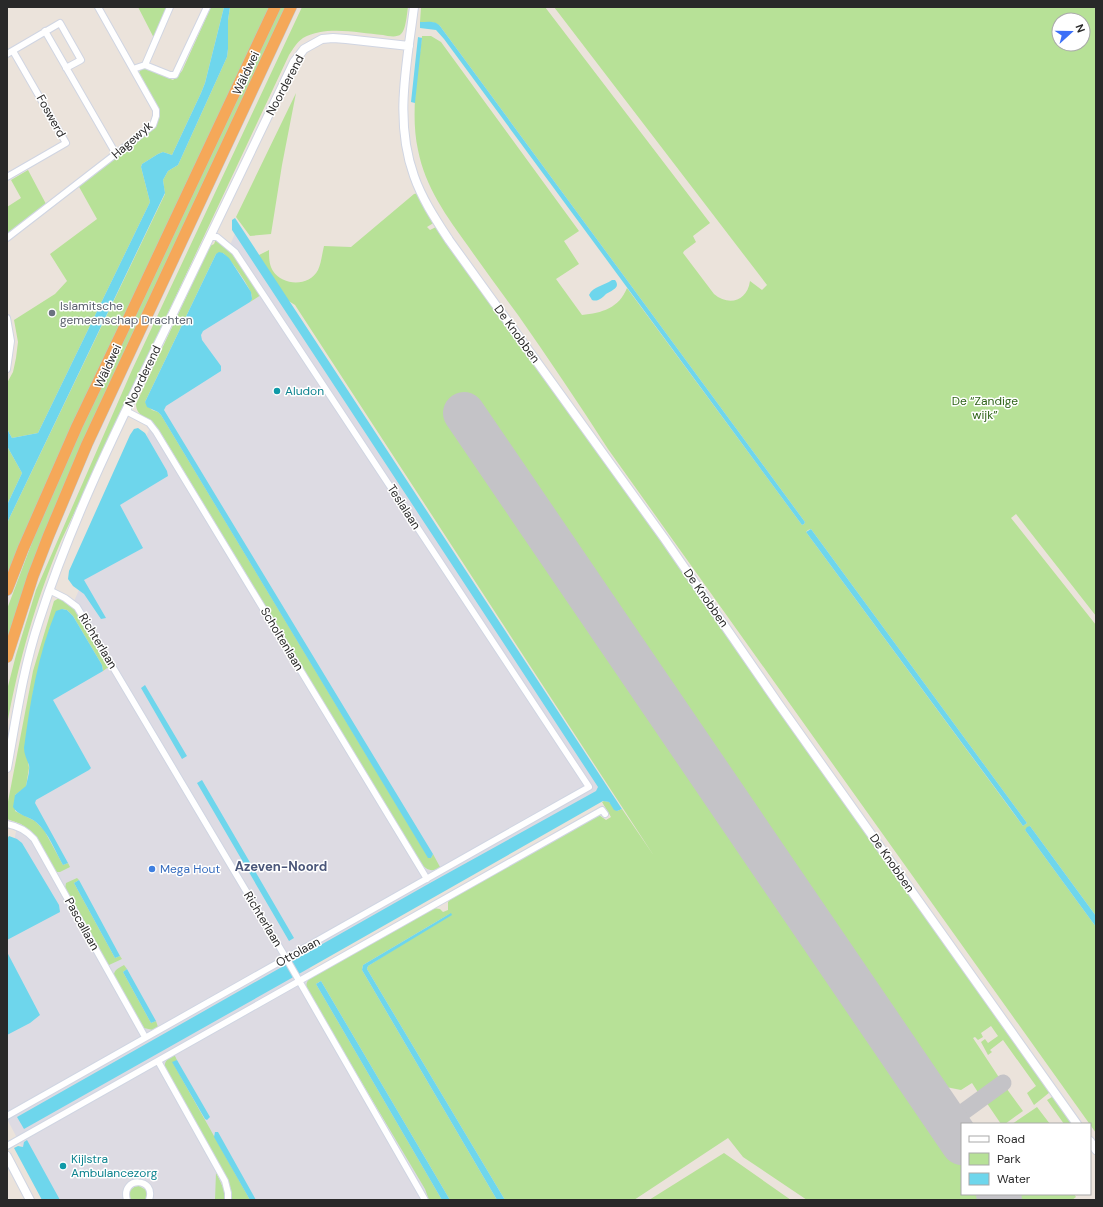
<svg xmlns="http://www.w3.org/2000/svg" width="1103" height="1207" font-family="'DM Sans',sans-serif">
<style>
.industrial{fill:#dddbe3}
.green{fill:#b7e197;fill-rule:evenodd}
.water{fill:#6ed6ec}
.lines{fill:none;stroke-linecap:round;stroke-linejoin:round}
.taxiway{stroke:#c4c3c7;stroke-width:17}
.runway{stroke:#c4c3c7;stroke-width:42}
.minor-casing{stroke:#d0d5e2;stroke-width:8}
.tertiary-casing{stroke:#d0d5e2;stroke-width:10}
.trunk-casing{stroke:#c3c3c3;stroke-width:12}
.minor{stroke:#fff;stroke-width:6}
.tertiary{stroke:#fff;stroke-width:8}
.trunk{stroke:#f5a859;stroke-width:11}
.worship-dot{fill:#6b7280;stroke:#fff;stroke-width:1.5}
.culture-dot{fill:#0f9aa8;stroke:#fff;stroke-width:1.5}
.shop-dot{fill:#3f7fe0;stroke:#fff;stroke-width:1.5}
.labels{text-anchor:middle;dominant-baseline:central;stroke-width:3;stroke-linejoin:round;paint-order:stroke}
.street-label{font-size:12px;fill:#292929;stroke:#fff}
.worship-label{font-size:12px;fill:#5b616d;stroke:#fff;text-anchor:start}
.culture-label{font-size:12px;fill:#0d838f;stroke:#fff;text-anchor:start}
.park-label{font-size:12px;fill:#30641a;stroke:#fff}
.shop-label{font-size:12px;fill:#366cbe;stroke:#fff;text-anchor:start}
.neighbourhood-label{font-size:13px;font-weight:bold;fill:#4a5679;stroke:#fff}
</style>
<rect width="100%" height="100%" fill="#ebe3db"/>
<path class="industrial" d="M237 229 606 793 306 962 446 1200H50L7 1119V872L61 631Z"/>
<path class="green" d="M138 7H172L156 42Z
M211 7H224L205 83 201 93 172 155 163 152 158 154 142 164 141 167 150 202 38 433 12 438 7 429V383L13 372 16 358 18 342 14 320 55 294 67 281 50 254 97 219 78 185 155 124 158 109 139 73 141 68C154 66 162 76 173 80L182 71Z
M230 7H270L7 577V523L165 194 163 180 168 171 178 165 227 57 228 49V20Z
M280 7H287L186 223 7 642V609L48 500Z
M302 7H408C407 13 406 30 401 34 397 38 388 36 383 35 358 33 327 25 303 38 297 42 293 49 289 55L61 541C35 603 19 660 7 725V690L16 655 36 590 132 370Z
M421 7H545L710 223 693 236 696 242 684 251 683 253 714 294C728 306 747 302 750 281L762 290 767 285 554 7H1096V616L1016 514 1011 518 1096 625V916L1030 826 1025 830 1096 927V1133L608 449C579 404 549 359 518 315 501 292 484 269 468 246 447 217 425 187 418 150 410 113 418 73 422 36H431L441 42 579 231 564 241 579 264 556 279 582 315C602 313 619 308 627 288L802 525 804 524 805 522 440 26C435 21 427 22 420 22ZM1059 20H1083V44H1059ZM811 529 1027 823 1023 826 806 532 808 530Z
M296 93 282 165 271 234 250 236 236 217Z
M28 170 46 204 7 235V207L21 198 11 180Z
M419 193 435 222 427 227 430 230 438 226 958 959 1050 1092 1034 1105 1027 1093 1036 1086 1003 1040 990 1050 992 1052 988 1055 981 1042 985 1039 988 1043 998 1036 991 1026 981 1033 983 1037 978 1040 975 1037 973 1038 1002 1082 981 1097 972 1083 961 1090 941 1086 475 406 453 421 957 1160H959L962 1159V1194H986L990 1200H807L743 1157 728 1138 634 1200H505L367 969 368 966 451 913 363 965 362 970 497 1200H450L321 981 316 984 442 1200H429L425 1189 307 990C306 985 306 982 310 978L433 908 440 909 443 912 448 910V902L452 897 599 815 606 820 611 817 602 802 604 801 609 802 617 811 622 809 654 856 295 305 284 298 257 256 269 250C269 257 269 265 273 271 283 286 309 287 318 270 321 264 322 254 324 246L351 247 414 194Z
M217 237 235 256 261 295 250 302C252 299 252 296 251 293 248 284 231 260 223 253L216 254 145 402 152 410 158 412 161 415 428 857 431 858 433 854 440 867C432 873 426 870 420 862L159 430C150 419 136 417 136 404L210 246 214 244Z
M7 446 22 473 7 505Z
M59 598 74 607 110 666 103 671 102 665 73 616 67 610 62 609 50 627 33 692 28 761 29 768 26 787 15 795V811L35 821 44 830 63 865 68 863 70 867 60 872H56L32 832 21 824 7 819V807L33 671 54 601Z
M77 878 79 880 74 883 115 958 120 956 122 959 109 965 106 963 65 889 66 883Z
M124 965 127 969 123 972 151 1023 156 1021 158 1027 153 1030 144 1028 114 977C113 970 119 968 124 965Z
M174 1054 177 1060 173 1063 250 1200H232V1194L229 1183 165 1068C164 1061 168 1058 174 1054Z
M1004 1085 1023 1111 1005 1124H1001L984 1099Z
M1052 1097H1057L1076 1124H1064L1047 1100Z
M1037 1107 1050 1124H1012Z
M724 1153 791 1200H649Z
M216 1172 225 1192V1200H215Z
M139 1186 146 1190 147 1193 146 1200H131C127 1193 131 1186 139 1186Z
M1009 1194H1074L1076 1197 1072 1200H1014Z"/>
<path class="water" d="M224 7H230L228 20V49L227 57 178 165 168 171 163 180 165 193 7 523V505L22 473 7 446V429L12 438 38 433 150 202 141 167 142 164 158 154 163 152 172 155 201 93 205 83Z
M420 22C427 22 435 20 440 26L805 522 804 524 802 525 444 39 436 30 420 28Z
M418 37 422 38 415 103 411 102Z
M235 218 622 809 617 811 614 810 609 802 603 801 297 975 24 1129 17 1117 430 883 596 791 598 787 232 230V220Z
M219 252 223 253 229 258 251 292 252 299 250 302 203 331 201 335 202 340 221 366V371L166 406 164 410 433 854 431 858H428L161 415 158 412 147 407 145 402 216 254Z
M612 280H615C621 288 612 290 606 294 602 298 598 302 592 300L589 295C593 286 604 286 612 280Z
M138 428 145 433 167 471 168 476 120 505 143 548 84 580 106 618 101 619 84 594 73 586 68 579 69 571 130 435 134 429Z
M811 529 1027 823 1023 826 1010 808 806 532Z
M62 609 67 610 73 616 102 665 103 671 53 700 91 768 89 770 36 800 35 803 68 863 63 865C55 851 49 833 36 822 29 816 18 816 13 807L15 795 26 786C27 780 30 772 29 765 27 760 24 754 24 748 30 702 38 654 56 611Z
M145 685 187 756 182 759 141 688Z
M202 780 294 938 289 941 197 783Z
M1030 826 1096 916V927L1025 830 1027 827Z
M9 836 17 839 22 843 59 905 60 912 7 940V839Z
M79 880 120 956 115 958 74 883Z
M451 913 452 915 368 966 367 969 505 1200H497L362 970 363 965Z
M7 952 40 1015 30 1023 7 1035Z
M127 969 156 1021 151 1023 123 972Z
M321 981 450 1200H442L316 984Z
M177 1060 210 1117 207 1120 205 1119 172 1062Z
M215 1132H218L256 1200H250L214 1137Z
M27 1140 60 1200H42L14 1148 18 1146 23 1147 24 1142Z"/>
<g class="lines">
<path class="taxiway" d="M948 1123 1003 1083"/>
<path class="runway" d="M464 413 962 1144
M997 1194 1001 1200"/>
<defs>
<path id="minor" d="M45 31 116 154
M7 54 60 23 81 60 66 68
M145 65 170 7
M133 69 145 65 170 75H175L207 7
M7 177 66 143 13 51
M7 238 153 125 156 116V110L98 7
M7 318 11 341 7 369
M126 411 149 423 156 432 427 879
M49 590 65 598 77 607 286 958 425 1200
M7 824C18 826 26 830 34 839L145 1037
M158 1061 225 1181 228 1193V1200
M7 1116 589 787 235 252 217 237H211
M7 1146 602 810 605 814
M127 1200C120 1176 157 1177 149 1200"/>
<path id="tertiary" d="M414 7C407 63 394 121 414 176 422 199 436 220 449 240L664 538 778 703 1077 1124
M7 768C16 719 23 669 39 621 71 521 118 426 164 332 208 242 251 152 294 62L304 49 322 39 333 38 346 39 409 46
M1090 1141 1096 1150
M7 1156 30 1200"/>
<path id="trunk" d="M7 590 23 549 77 426 133 309 275 7
M7 657 33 576 48 537 87 444 291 7"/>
</defs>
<use href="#minor" class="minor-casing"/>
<use href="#tertiary" class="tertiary-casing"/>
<use href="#trunk" class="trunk-casing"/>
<use href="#minor" class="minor"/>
<use href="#tertiary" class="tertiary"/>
<use href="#trunk" class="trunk"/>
</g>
<circle class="worship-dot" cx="52" cy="313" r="4"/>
<g class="culture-dot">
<circle cx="277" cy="391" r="4"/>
<circle cx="63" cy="1166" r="4"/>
</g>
<circle class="shop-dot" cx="152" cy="869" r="4"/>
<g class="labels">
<g class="street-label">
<text transform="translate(246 73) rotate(-65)">Wâldwei</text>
<text transform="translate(285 85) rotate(-62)">Noorderend</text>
<text transform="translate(51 116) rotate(61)">Foswerd</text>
<text transform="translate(132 140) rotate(-41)">Hagewyk</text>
<text transform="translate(517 334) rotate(54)">De Knobben</text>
<text transform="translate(108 366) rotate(-65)">Wâldwei</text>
<text transform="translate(143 376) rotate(-64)">Noorderend</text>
<text transform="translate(404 507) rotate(57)">Teslalaan</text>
<text transform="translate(706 598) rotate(55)">De Knobben</text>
<text transform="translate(282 639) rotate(59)">Scholtenlaan</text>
<text transform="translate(98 641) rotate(59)">Richterlaan</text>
<text transform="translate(892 863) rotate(55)">De Knobben</text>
<text transform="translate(263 919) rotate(59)">Richterlaan</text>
<text transform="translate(82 924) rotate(61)">Pascallaan</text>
<text transform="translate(298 952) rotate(-29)">Ottolaan</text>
</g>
<g class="worship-label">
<text x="60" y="306">Islamitsche<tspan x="60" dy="14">gemeenschap Drachten</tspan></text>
</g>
<g class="culture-label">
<text x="285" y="391">Aludon</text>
<text x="71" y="1159">Kijlstra<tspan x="71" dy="14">Ambulancezorg</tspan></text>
</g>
<g class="park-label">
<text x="985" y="401">De “Zandige<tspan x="985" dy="14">wijk”</tspan></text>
</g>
<g class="shop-label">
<text x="160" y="869">Mega Hout</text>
</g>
<g class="neighbourhood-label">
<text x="281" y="866">Azeven-Noord</text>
</g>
</g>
<rect width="1103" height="1207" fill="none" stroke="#292929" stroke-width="16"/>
<rect x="961" y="1123" width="130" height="72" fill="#ffffff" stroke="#a9a9a9"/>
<rect x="969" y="1136" width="20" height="6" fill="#ffffff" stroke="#a9a9a9"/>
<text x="997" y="1143" font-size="12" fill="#292929">Road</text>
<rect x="969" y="1153" width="20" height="12" fill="#b7e197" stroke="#a9a9a9"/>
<text x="997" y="1163" font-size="12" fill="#292929">Park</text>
<rect x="969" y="1173" width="20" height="12" fill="#6ed6ec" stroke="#a9a9a9"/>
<text x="997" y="1183" font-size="12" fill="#292929">Water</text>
<g transform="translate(1071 32) rotate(69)"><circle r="19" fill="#ffffff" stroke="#a9a9a9"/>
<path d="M0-3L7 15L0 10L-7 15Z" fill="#3c6ff7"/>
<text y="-6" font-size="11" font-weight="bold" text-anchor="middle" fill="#292929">N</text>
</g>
</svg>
